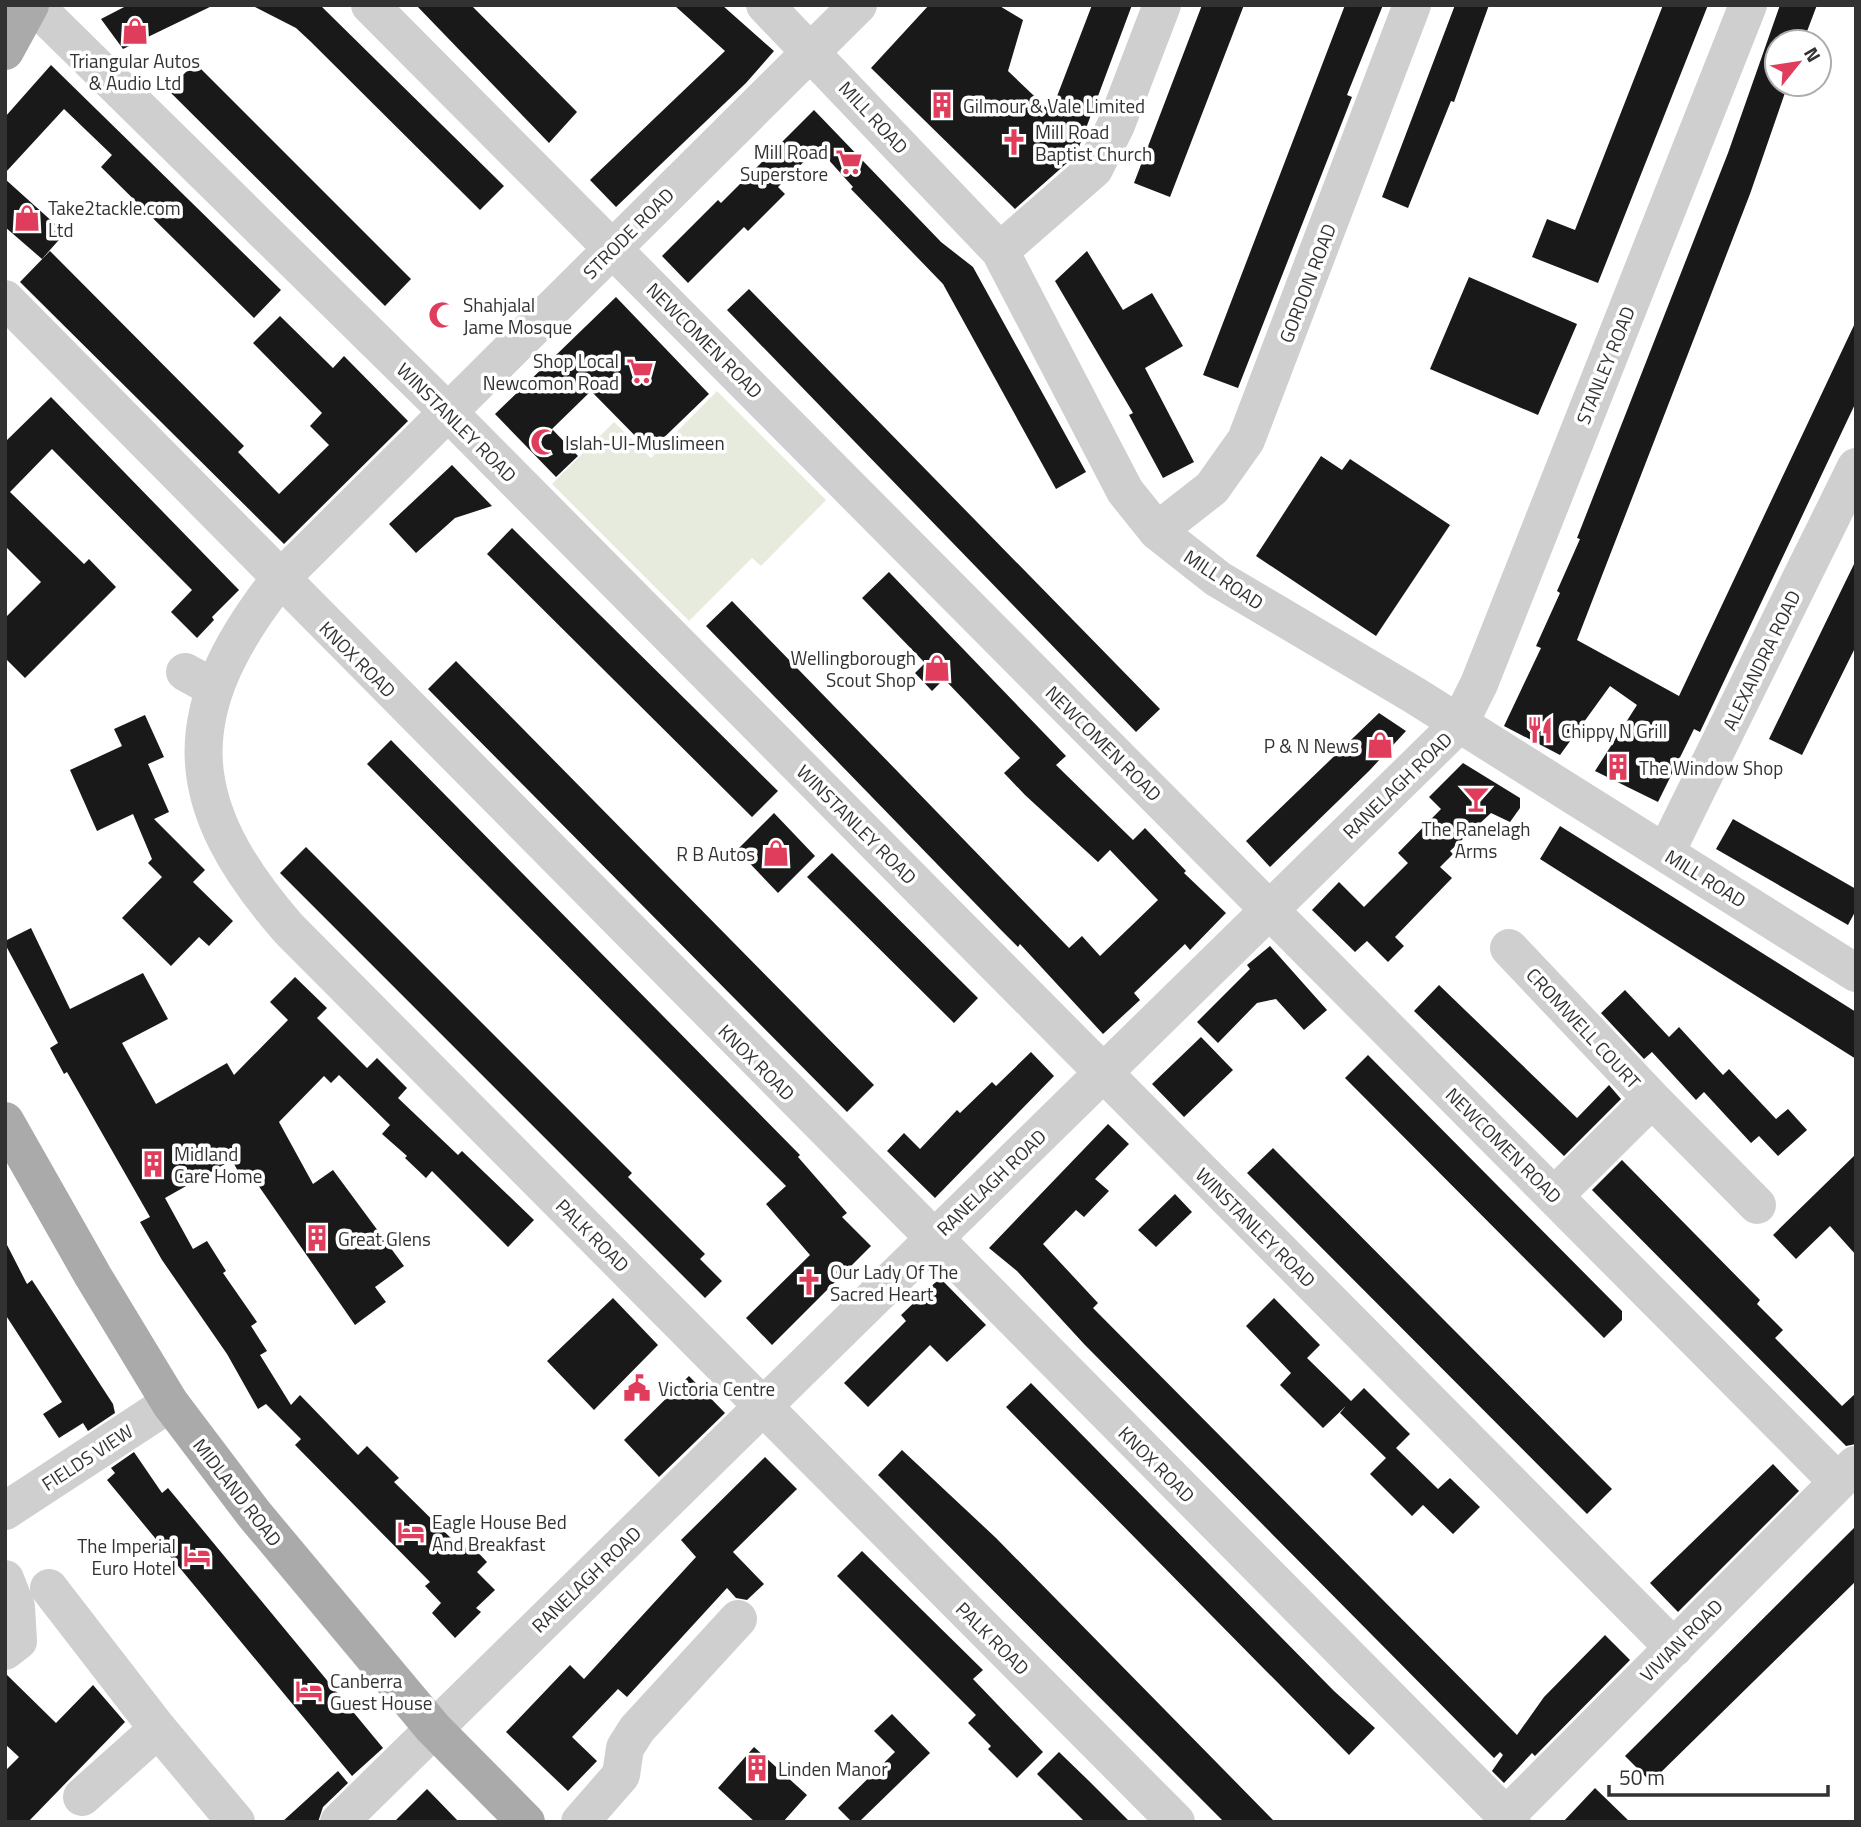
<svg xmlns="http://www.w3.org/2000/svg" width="1861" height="1827" font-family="'Titillium Web',sans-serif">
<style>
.green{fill:#e7ebde}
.building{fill:#191919}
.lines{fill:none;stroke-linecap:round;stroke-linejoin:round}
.minor{stroke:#cfcfcf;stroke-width:38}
.major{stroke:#aaa;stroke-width:38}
.labels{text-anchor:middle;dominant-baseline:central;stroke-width:7;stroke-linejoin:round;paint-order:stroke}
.poi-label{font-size:19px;fill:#323232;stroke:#fff;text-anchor:start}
.street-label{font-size:19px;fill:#323232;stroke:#fff}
</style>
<rect width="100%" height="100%" fill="#fff"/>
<path class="green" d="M717 391 826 500 761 566 752 558 689 621 552 484 614 422 651 458Z"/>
<path class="building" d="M128 5H214L123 49 101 19Z
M251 5H320L504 186 480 210 310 41 296 28Z
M416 5H471L577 112 549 143Z
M674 5H722L774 51 746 83 616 207 590 180 725 51Z
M929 5H998L1023 20 1008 71 1051 112 1092 5H1132L1076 155 1015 209 871 68Z
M1202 5H1244L1170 197 1134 183Z
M1345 5H1383L1347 95 1352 97 1238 388 1203 375Z
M1455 5H1489L1454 102 1451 101 1408 208 1382 197Z
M1663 5H1708L1598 283 1532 257 1547 219 1575 230Z
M1780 5H1817L1803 42H1777V84H1788L1750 194 1577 640 1679 696 1856 321V402L1700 732 1694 729 1658 802 1595 771 1637 705 1610 686 1560 755 1504 726 1541 648 1536 646 1560 593 1557 591 1580 539 1577 538 1728 153Z
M195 63 411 279 385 306 168 90Z
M51 65 281 290 254 318 101 167 112 155 64 109 5 173V117Z
M814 110 941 242 973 267 1086 472 1056 489 943 284 851 189 853 187 818 148 778 187 785 194 748 231 744 227 688 283 662 256 718 200 721 203Z
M5 179 65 233 42 259 5 227Z
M50 251 244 446 238 452 279 494 329 445 310 426 322 413 253 343 280 316 333 368 344 356 408 421 284 544 20 282Z
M1087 251 1123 310 1152 293 1183 346 1145 368 1194 462 1163 478 1129 415 1133 413 1055 281Z
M1469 277 1577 324 1538 415 1430 369Z
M749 289 1160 709 1136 732 727 310Z
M616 297 709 394 650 451 591 391 552 429 578 456 556 477 495 414Z
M51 397 239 590 212 617 214 620 197 638 171 612 192 590 52 449 10 492 84 564 89 559 116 587 25 678 5 658V618L41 582 5 546V442Z
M1321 456 1342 470 1350 459 1450 525 1376 636 1256 556Z
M452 465 492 506 455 518 416 553 389 524Z
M512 528 778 791 752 817 487 554Z
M1856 560V646L1802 755 1769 739Z
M889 572 1066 756 1056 765 1133 840 1145 828 1186 871 1184 873 1226 913 1190 950 1185 944 1134 993 1140 1000 1103 1034 1020 944 1018 947 1002 931 706 626 732 601 1069 948 1082 936 1100 956 1158 900 1110 850 1098 862 1025 795 1004 773 1020 758 944 679 932 691 915 673 925 663 862 598Z
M456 661 874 1085 847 1112 428 689Z
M1379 713 1406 731 1370 770 1270 867 1246 841Z
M145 715 164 757 148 764 169 812 154 819 205 870 193 882 233 921 209 946 199 937 171 966 122 918 162 877 148 863 152 859 133 814 97 831 70 770 122 746 114 729Z
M391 740 800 1155 798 1157 847 1213 842 1217 871 1246 772 1345 746 1318 810 1255 766 1204 786 1186 367 764Z
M1463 763 1520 798V808L1510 822 1491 813 1450 851 1453 854 1440 867 1452 878 1395 937 1404 946 1388 962 1367 941 1355 952 1312 910 1339 882 1364 907 1408 863 1398 853 1441 809 1429 797Z
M774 813 815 856 778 893 737 850Z
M1733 819 1856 889V910L1848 925 1716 849Z
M1560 826 1856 1012V1059L1540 859Z
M306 847 632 1173 628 1177 705 1254 700 1259 722 1281 705 1298 280 873Z
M832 853 978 998 954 1023 807 877Z
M31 928 70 1009 143 973 168 1019 122 1043 156 1104 227 1063 234 1075 288 1020 270 1002 295 977 327 1008 317 1018 367 1068 377 1058 407 1088 398 1098 458 1155 462 1151 534 1220 508 1247 432 1171 426 1178 405 1158 407 1156 382 1134 390 1125 339 1075 331 1083 324 1076 279 1122 313 1184 333 1170 404 1266 375 1287 386 1302 355 1325 249 1172 241 1177 232 1160 165 1198 193 1249 207 1241 226 1271 223 1273 257 1322 251 1326 267 1351 260 1355 291 1405 300 1395 358 1455 367 1446 399 1478 394 1482 463 1550 470 1544 487 1562 477 1572 495 1590 476 1608 481 1612 455 1638 432 1613 441 1603 425 1586 430 1582 295 1445 301 1439 266 1404 258 1409 227 1354 162 1260 140 1222 150 1217 67 1072 64 1074 50 1048 58 1043 5 944V941Z
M1270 946 1327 1010 1304 1030 1276 999 1257 1003 1218 1043 1197 1022 1250 969 1247 965Z
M1439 985 1577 1118 1609 1085 1621 1099 1564 1156 1414 1011Z
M1625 990 1669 1037 1679 1027 1723 1075 1729 1069 1776 1119 1788 1109 1807 1130 1778 1156 1759 1136 1751 1143 1704 1092 1696 1100 1652 1052 1644 1059 1601 1013Z
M1201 1037 1233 1070 1184 1117 1152 1084Z
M1031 1052 1054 1076 935 1198 887 1151 904 1133 920 1149 957 1110 960 1113 992 1082 996 1086Z
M1368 1055 1622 1311V1320L1604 1338 1345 1078Z
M1108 1124 1129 1144 1095 1179 1109 1191 1084 1217 1076 1210 1043 1244 1098 1303 1093 1308 1517 1735 1544 1697 1605 1635 1630 1660 1535 1756 1532 1753 1504 1783 1492 1771 1503 1755 1500 1752 1494 1758 1478 1742 1084 1344 1017 1271 989 1248Z
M1273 1148 1612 1489 1587 1514 1247 1173Z
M1856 1154V1255L1830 1226 1796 1259 1773 1235Z
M1622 1160 1760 1300 1757 1304 1783 1330 1775 1338 1842 1406 1856 1393V1444L1846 1446 1592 1190Z
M1175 1194 1192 1212 1156 1247 1138 1230Z
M5 1241 27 1284 32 1280 113 1404 115 1413 88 1431 83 1423 59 1438 43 1414 62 1402 5 1314Z
M940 1278 986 1325 947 1362 930 1345 868 1407 844 1383 906 1321 901 1315Z
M613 1298 658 1345 594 1410 547 1361Z
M1274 1298 1320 1345 1307 1358 1351 1401 1364 1388 1410 1434 1396 1448 1438 1489 1450 1478 1480 1507 1453 1534 1423 1505 1412 1516 1370 1474 1386 1458 1340 1413 1346 1406 1323 1428 1280 1385 1291 1373 1246 1326Z
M689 1376 725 1413 659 1477 624 1440Z
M1031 1383 1334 1691 1375 1728 1349 1755 1006 1407Z
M902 1450 996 1538 1275 1822H1224L878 1475Z
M134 1452 162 1493 168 1488 383 1748 352 1776 107 1480 115 1473 111 1468Z
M765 1457 797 1489 733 1552 764 1584 747 1600 736 1598 727 1588 627 1697 618 1689 572 1737 597 1761 568 1791 506 1732 570 1665 584 1679 696 1557 681 1540Z
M1773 1464 1799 1491 1678 1612 1650 1583Z
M1856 1526V1581L1651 1782 1625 1756Z
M862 1551 983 1670 973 1679 1043 1752 1017 1778 988 1749 991 1746 968 1723 976 1715 837 1576Z
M5 1673 56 1723 93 1685 125 1722 28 1822H5V1771L19 1757 5 1744Z
M892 1714 930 1753 859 1822H852L838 1808 895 1752 874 1731Z
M754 1747 807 1795 783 1822H755L718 1788Z
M1059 1752 1089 1781 1130 1822H1085L1037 1774Z
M338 1771 348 1783 323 1807 318 1822H282Z
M1595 1788 1630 1822H1563Z
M427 1789 459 1822H394Z"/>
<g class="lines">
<path class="minor" d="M34 5 448 412 1674 1648
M370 5 1838 1482
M765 5 1000 251 1125 491 1157 531 1218 579 1414 695 1856 973
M858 5 279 580C176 711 178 802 288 928L1176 1822
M1000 251 1094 169 1116 125 1162 5
M5 299 1512 1822
M1157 531 1212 488 1246 440 1412 5
M185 672 214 688
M1666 852 1856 467
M1509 948 1652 1099 1554 1196
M1652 1099 1757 1205
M5 1511 170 1403
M5 1579 16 1607 18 1641 5 1651
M49 1588 158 1729 236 1822
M82 1797 158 1729
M1506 1816 1855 1465
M339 1822 1459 724 1479 684 1748 5
M580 1822 621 1775 625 1748 637 1729 738 1619"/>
<path class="major" d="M5 51 30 5
M5 1121 93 1276 170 1403 254 1514 433 1728 526 1822"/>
</g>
<defs>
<symbol id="shop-bare" viewBox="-9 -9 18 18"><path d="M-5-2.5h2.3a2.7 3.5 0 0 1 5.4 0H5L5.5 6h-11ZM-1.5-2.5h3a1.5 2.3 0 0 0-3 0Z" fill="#e03d5d" stroke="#fff" stroke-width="2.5" paint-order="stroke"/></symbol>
<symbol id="building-bare" viewBox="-9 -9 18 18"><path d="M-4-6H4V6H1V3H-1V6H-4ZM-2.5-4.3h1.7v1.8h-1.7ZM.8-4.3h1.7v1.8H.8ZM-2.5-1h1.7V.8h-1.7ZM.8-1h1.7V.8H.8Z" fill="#e03d5d" stroke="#fff" stroke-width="2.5" paint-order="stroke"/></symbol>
<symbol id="church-bare" viewBox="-9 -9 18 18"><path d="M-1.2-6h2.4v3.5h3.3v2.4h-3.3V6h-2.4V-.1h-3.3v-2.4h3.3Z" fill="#e03d5d" stroke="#fff" stroke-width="2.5" paint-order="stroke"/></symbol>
<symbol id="supermarket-bare" viewBox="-9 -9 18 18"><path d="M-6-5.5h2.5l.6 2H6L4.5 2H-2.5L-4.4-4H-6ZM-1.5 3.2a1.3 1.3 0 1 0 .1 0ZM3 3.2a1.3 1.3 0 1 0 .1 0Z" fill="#e03d5d" stroke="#fff" stroke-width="2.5" paint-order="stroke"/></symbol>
<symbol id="mosque-bare" viewBox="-9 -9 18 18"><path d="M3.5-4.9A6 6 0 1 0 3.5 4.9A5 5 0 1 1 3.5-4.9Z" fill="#e03d5d" stroke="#fff" stroke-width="2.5" paint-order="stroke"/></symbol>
<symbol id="restaurant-bare" viewBox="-9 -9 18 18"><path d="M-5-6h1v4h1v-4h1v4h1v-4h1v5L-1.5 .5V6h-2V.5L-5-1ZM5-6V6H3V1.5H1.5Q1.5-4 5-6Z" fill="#e03d5d" stroke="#fff" stroke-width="2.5" paint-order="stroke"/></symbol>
<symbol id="bar-bare" viewBox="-9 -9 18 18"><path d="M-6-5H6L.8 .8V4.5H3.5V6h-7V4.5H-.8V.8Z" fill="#e03d5d" stroke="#fff" stroke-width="2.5" paint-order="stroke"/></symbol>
<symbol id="civic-bare" viewBox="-9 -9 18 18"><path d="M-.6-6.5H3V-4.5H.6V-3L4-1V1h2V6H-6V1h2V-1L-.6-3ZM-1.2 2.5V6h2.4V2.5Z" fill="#e03d5d" stroke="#fff" stroke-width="2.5" paint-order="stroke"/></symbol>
<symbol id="hotel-bare" viewBox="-9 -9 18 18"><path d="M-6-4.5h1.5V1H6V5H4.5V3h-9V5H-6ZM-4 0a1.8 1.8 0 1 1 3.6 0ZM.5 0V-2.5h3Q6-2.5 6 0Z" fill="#e03d5d" stroke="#fff" stroke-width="2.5" paint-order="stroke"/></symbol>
</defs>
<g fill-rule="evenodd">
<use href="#shop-bare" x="116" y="12" width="38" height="38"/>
<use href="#building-bare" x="923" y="86" width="38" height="38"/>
<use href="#church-bare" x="995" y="123" width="38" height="38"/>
<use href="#supermarket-bare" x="830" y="143" width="38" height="38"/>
<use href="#shop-bare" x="8" y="199" width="38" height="38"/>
<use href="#mosque-bare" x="423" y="296" width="38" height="38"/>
<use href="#supermarket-bare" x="621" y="352" width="38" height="38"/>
<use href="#mosque-bare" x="525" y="423" width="38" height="38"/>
<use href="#shop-bare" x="918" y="649" width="38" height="38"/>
<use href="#restaurant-bare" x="1521" y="711" width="38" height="38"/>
<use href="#shop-bare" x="1361" y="726" width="38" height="38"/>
<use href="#building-bare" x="1599" y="748" width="38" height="38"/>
<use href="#bar-bare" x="1457" y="780" width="38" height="38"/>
<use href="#shop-bare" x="757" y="834" width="38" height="38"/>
<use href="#building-bare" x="134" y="1145" width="38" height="38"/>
<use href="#building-bare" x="298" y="1219" width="38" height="38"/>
<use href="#church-bare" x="790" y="1263" width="38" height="38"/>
<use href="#civic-bare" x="618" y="1369" width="38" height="38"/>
<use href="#hotel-bare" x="392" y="1513" width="38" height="38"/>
<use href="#hotel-bare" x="178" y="1537" width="38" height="38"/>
<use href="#hotel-bare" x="290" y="1672" width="38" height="38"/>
<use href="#building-bare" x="738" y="1749" width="38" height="38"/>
</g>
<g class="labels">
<g class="poi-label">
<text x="135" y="60" text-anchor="middle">Triangular Autos<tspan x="135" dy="22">&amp; Audio Ltd</tspan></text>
<text x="963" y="105">Gilmour &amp; Vale Limited</text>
<text x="1035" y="131">Mill Road<tspan x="1035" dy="22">Baptist Church</tspan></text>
<text x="828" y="151" text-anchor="end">Mill Road<tspan x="828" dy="22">Superstore</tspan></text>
<text x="48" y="207">Take2tackle.com<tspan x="48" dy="22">Ltd</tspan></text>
<text x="463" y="304">Shahjalal<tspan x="463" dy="22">Jame Mosque</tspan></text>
<text x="619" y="360" text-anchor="end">Shop Local<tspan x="619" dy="22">Newcomon Road</tspan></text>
<text x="565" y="442">Islah-Ul-Muslimeen</text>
<text x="916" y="657" text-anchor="end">Wellingborough<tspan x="916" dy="22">Scout Shop</tspan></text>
<text x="1561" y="730">Chippy N Grill</text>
<text x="1359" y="745" text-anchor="end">P &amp; N News</text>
<text x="1639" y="767">The Window Shop</text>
<text x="1476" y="828" text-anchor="middle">The Ranelagh<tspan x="1476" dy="22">Arms</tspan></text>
<text x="755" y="853" text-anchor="end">R B Autos</text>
<text x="174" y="1153">Midland<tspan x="174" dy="22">Care Home</tspan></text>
<text x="338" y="1238">Great Glens</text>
<text x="830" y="1271">Our Lady Of The<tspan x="830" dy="22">Sacred Heart</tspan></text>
<text x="658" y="1388">Victoria Centre</text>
<text x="432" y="1521">Eagle House Bed<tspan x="432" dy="22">And Breakfast</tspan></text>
<text x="176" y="1545" text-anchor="end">The Imperial<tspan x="176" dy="22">Euro Hotel</tspan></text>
<text x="330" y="1680">Canberra<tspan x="330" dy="22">Guest House</tspan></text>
<text x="778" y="1768">Linden Manor</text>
</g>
<g class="street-label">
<text transform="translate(874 117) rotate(47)">MILL ROAD</text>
<text transform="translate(628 233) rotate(-45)">STRODE ROAD</text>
<text transform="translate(1307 283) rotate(-69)">GORDON ROAD</text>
<text transform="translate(705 340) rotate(45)">NEWCOMEN ROAD</text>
<text transform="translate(1605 365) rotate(-68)">STANLEY ROAD</text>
<text transform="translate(457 422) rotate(45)">WINSTANLEY ROAD</text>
<text transform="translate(1224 579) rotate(34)">MILL ROAD</text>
<text transform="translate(358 659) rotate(45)">KNOX ROAD</text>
<text transform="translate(1761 660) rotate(-64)">ALEXANDRA ROAD</text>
<text transform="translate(1104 743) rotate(45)">NEWCOMEN ROAD</text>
<text transform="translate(1397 785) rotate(-44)">RANELAGH ROAD</text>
<text transform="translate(857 824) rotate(45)">WINSTANLEY ROAD</text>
<text transform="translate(1706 878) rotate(32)">MILL ROAD</text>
<text transform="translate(1584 1028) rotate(47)">CROMWELL COURT</text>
<text transform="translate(757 1062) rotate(45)">KNOX ROAD</text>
<text transform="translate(1504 1145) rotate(45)">NEWCOMEN ROAD</text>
<text transform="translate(991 1182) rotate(-44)">RANELAGH ROAD</text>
<text transform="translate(1256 1227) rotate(45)">WINSTANLEY ROAD</text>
<text transform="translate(593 1235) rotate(45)">PALK ROAD</text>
<text transform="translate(87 1457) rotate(-33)">FIELDS VIEW</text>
<text transform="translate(1157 1464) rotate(45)">KNOX ROAD</text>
<text transform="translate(238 1492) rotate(52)">MIDLAND ROAD</text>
<text transform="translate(586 1579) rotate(-44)">RANELAGH ROAD</text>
<text transform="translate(993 1638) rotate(45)">PALK ROAD</text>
<text transform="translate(1681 1640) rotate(-45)">VIVIAN ROAD</text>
</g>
</g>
<rect width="1861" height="1827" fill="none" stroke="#323232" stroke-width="14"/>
<g transform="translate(1798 63) rotate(60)"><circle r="33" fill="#ffffff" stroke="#adadad" stroke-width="2"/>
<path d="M0-5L12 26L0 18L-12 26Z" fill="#e03d5d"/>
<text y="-10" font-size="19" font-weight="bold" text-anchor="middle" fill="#323232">N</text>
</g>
<path d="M1609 1785v10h219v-10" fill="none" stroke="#323232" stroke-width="3.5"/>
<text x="1619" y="1785" font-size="21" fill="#323232" stroke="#ffffff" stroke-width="5" paint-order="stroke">50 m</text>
</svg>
